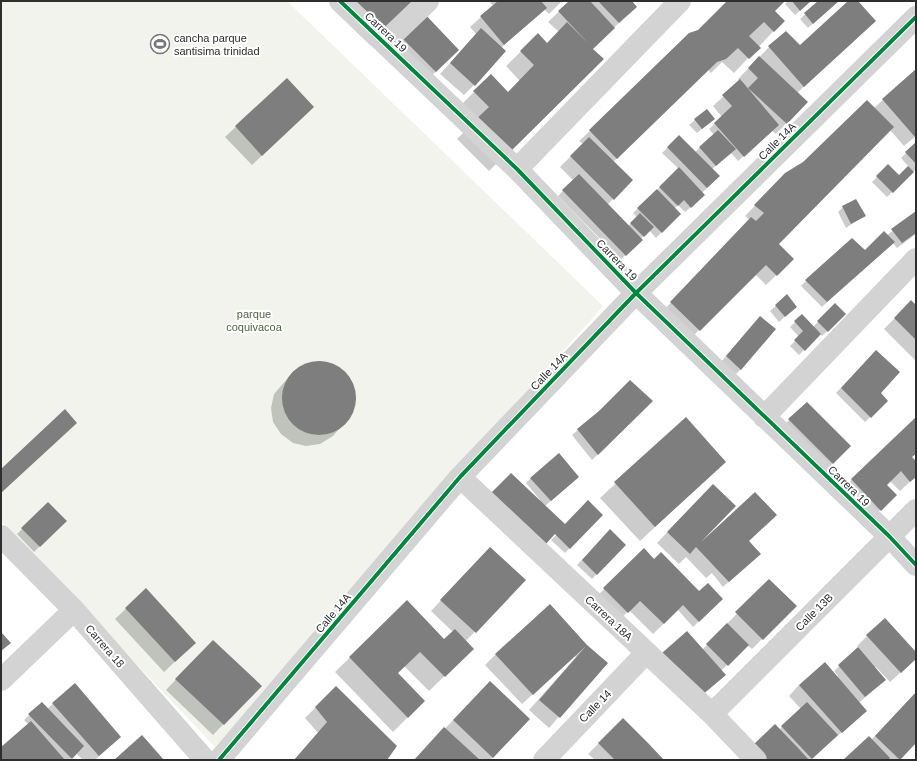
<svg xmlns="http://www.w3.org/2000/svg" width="917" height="761" font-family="Arial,sans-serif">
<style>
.green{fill:#f1f3ec}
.shadow{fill:#0003}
.building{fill:#7e7e7e}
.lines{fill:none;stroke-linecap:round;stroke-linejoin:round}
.minor{stroke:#d3d3d3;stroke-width:22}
.cycleway-casing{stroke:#fff;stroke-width:6}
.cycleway{stroke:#00873e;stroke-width:4}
.labels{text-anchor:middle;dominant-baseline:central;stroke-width:4;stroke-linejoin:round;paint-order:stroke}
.street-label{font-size:11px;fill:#2e2e2e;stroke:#fff}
.poi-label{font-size:11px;fill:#2e2e2e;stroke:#fff;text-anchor:start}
.park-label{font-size:11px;fill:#546540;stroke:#fff}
</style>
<rect width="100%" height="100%" fill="#fff"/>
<path class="green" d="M1 1H287L603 306 215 747 1 521Z"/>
<path class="shadow" d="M417 1 371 46 332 8Z
M489 1H562L549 14 544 9 501 48 474 85 464 95 440 74 476 34 470 27 493 6Z
M570 1H631L625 17 592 49 602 59 489 171 457 139 474 122 459 107 491 75 508 93 520 81 506 66 538 35 547 44 559 32 548 22Z
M729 1H784L773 12 783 21 734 73 722 62 711 73 708 70 613 162 632 180 607 205 628 226 637 217 633 213 679 169 662 153 679 136 695 152 714 135 709 129 722 117 713 106 740 81 738 79 769 47H800L850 1H857L864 31 797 93 806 102 776 134 772 131 738 161 731 153 712 169 719 176 702 193 699 200 685 212 678 205 674 209 679 214 656 238 649 230 621 260 558 196 573 180 560 167 583 144 579 141 590 131 671 51 698 30Z
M788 1H811L795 15 785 4Z
M819 1H838L808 28 800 19Z
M421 11 448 60 425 82 388 44Z
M916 70V136L904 146 890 130 778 244 793 259 766 285 755 274 689 340 661 313 750 220 745 216 786 174 804 163 874 108Z
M287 79 303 117 252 165 225 137Z
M706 110 708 124 697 133 689 125Z
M916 143V169L887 197 872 182 888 166 899 177 909 167 901 158Z
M843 207 865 215 846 228 838 212Z
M916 213V234L897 248 893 243 822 307 801 286 823 264 865 252Z
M787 296 790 312 779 322 770 311Z
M911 302 916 307V361L884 329Z
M835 304 845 314 822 336 820 334 799 355 790 346 799 337 790 327 802 315 813 327Z
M755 322 741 369 736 374 721 362Z
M871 356 879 393 887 401 865 422 836 393Z
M321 361 335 365 346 373 353 386 356 399 352 414 333 436 320 444 306 446 293 443 281 434 273 422 271 408 274 394 294 371 306 364Z
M807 403 849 446 828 468 784 425Z
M599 412 611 442 592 460 572 435Z
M916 418V453L911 458 916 463V476L900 491 890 481 886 485 895 495 870 520 841 490Z
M686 419 725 462 640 541 600 498Z
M531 478 573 482 545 506 565 526 602 515 565 553 551 540 558 533 539 501 540 500 526 483Z
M702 496V541L741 547 754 559 723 587 712 573 706 578 686 557 679 564 657 543Z
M48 504 65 521 34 552 17 534Z
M605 536 624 545 592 579 577 565Z
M644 550 654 560 699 592 722 599 693 627 678 610 653 634 629 610 617 623 594 599Z
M480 559 524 580 466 641 458 663 429 691 404 666 397 673 409 716 393 732 335 672 407 602 444 640 453 632 431 611Z
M769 580 796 606 752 649 747 645 721 671 724 675 690 706 702 650Z
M146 590 184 653 164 672 115 619Z
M867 636 916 653V658L890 682 876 667 874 668 879 685 859 703 866 711 810 760H747L801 709 789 696 799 685 837 677 838 676 834 671 859 648 857 646Z
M586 646 606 663 549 728 529 710 576 657 575 656 522 704 485 665 496 654Z
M203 651 260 686 213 735 166 690Z
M74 685 109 747 95 760H83L76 753 69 760H1V749L28 724 24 720 42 703 47 709Z
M336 687 385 760H294L318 733 305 718Z
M480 693 529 719 490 760H414Z
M916 693V742L899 760H845L871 740Z
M623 719 663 760H595L588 754Z"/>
<path class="building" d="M346 1H418L382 37Z
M498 1H541L547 8 504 45 480 16Z
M569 1H590L615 28 593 49 604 59 505 157 471 124 489 107 473 91 491 74 508 92 534 65 520 51 538 33 547 43 567 22 589 44 558 11Z
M598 1H632L637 7 619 23Z
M727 1H785L775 11 785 21 774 32 764 22 749 36 761 48 749 59 738 48 726 59 717 62 617 159 589 130 689 33 698 30Z
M792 1H811L800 11Z
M818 1H839L813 24 804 13Z
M848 1H858L876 21 804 87 768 46 786 31 800 45Z
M421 10 459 50 436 72 397 33Z
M481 28 506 51 475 86 450 63Z
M759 56 808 102 787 124 748 88 758 78 748 68Z
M916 69V136L915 137 882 99Z
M287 78 314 107 262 156 235 126Z
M740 79 779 125 744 157 714 123 732 106 722 95Z
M867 100 894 127 779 244 794 259 777 276 766 265 700 331 670 302 751 217 756 221 764 213 754 205 785 173 803 162Z
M707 109 715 119 702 129 694 119Z
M718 130 736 149 716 166 699 147Z
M679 135 720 176 707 188 667 147Z
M589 137 633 180 614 200 570 156Z
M916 142V164L905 152Z
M888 164 899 175 908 166 914 172 893 193 876 176Z
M679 167 705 195 691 208 684 200 678 206 659 187Z
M579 174 643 240 626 256 562 190Z
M657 189 681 214 662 233 637 208Z
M856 199 866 216 851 224 842 206Z
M916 211V233L902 243 891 229Z
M640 213 654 227 644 237 630 223Z
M884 231 895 242 827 302 805 280 852 238 865 250Z
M787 294 797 307 785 317 775 305Z
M911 300 916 305V340L894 318Z
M835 303 846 314 828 332 817 321Z
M802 314 821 334 805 351 794 340 803 331 794 321Z
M760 316 776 329 741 370 726 356Z
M876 350 900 372 881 393 888 401 871 418 841 388Z
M282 398a37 37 0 1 1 74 0a37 37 0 1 1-74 0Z
M630 380 653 401 598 455 577 429 599 411Z
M807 402 851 446 833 464 788 419Z
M65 409 77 423 1 493V469Z
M686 417 726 462 655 527 614 482Z
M916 417V454L912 457 916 461V477L910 482 901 471 887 485 897 495 881 511 851 479Z
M559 453 579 477 551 501 530 478Z
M511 473 565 524 588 500 603 515 570 549 555 534 543 547 489 495Z
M713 484 736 506 701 542 755 492 777 515 749 541 761 554 729 582 696 547 690 554 667 532Z
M48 502 67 521 40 547 21 528Z
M610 529 626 545 597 575 582 560Z
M490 547 526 580 476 633 440 600Z
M644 548 654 559 661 552 699 591 708 583 723 599 699 622 683 605 664 624 640 601 628 613 603 588Z
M769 579 797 606 763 640 735 612Z
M146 588 196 643 175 662 125 608Z
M407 600 444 639 455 629 474 649 445 677 420 652 398 673 425 701 408 718 349 657Z
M550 604 587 645 608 663 560 718 539 700 586 646 533 695 495 654Z
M885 618 916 652V659L901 673 866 635Z
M727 623 749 645 728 666 706 644Z
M687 631 726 675 701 696 662 653Z
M1 632 11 643 1 651Z
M213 640 262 686 224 725 175 679Z
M858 647 886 680 865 697 838 665Z
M825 662 867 711 842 733 799 685Z
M490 681 530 719 493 758 453 720Z
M75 683 121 737 99 756 52 703Z
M336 686 397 746 387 760H294L327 722 315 707Z
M916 692V743L900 760 875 736Z
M42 702 84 746 72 759 28 714Z
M807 702 838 735 812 759 781 726Z
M623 718 648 743 664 760H615L598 743Z
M31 721 65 760H1V747Z
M775 724 799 749 809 760H767L753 745Z
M444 727 480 760H414Z
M142 735 164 760H114Z
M869 736 890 758 888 760H843Z"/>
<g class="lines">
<path class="minor" d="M340 1 517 169 636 293 889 536 916 565
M385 42 428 1
M517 169 680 1
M764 417 916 259
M460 477 712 714 756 760
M1 536 74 610 205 760
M1 680 74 610
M712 714 916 510
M219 760 460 477 636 293 916 17
M544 760 646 653"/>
<defs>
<path id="cycleway" d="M340 1 517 169 636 293 889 536 916 565
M219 760 460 477 636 293 916 17"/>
</defs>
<use href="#cycleway" class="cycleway-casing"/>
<use href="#cycleway" class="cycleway"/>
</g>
<defs>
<symbol id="stadium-ring" viewBox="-11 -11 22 22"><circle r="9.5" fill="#fff" stroke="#777" stroke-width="1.5"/><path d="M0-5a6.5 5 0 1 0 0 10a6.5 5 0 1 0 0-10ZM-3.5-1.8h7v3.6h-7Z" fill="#777"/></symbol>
</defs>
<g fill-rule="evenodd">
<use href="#stadium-ring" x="149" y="33" width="22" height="22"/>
</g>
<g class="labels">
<g class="street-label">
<text transform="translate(386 32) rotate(43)">Carrera 19</text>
<text transform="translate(777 141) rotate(-45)">Calle 14A</text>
<text transform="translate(617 260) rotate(46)">Carrera 19</text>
<text transform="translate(549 371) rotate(-46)">Calle 14A</text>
<text transform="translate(849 486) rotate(44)">Carrera 19</text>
<text transform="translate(814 612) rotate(-45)">Calle 13B</text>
<text transform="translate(333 613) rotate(-50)">Calle 14A</text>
<text transform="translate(609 618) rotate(43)">Carrera 18A</text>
<text transform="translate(105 646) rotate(49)">Carrera 18</text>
<text transform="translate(595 706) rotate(-46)">Calle 14</text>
</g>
<g class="poi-label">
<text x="174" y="38">cancha parque<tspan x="174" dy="13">santisima trinidad</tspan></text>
</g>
<g class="park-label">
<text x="254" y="314">parque<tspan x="254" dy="13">coquivacoa</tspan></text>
</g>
</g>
<rect width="917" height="761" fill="none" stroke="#2e2e2e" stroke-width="4"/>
</svg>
